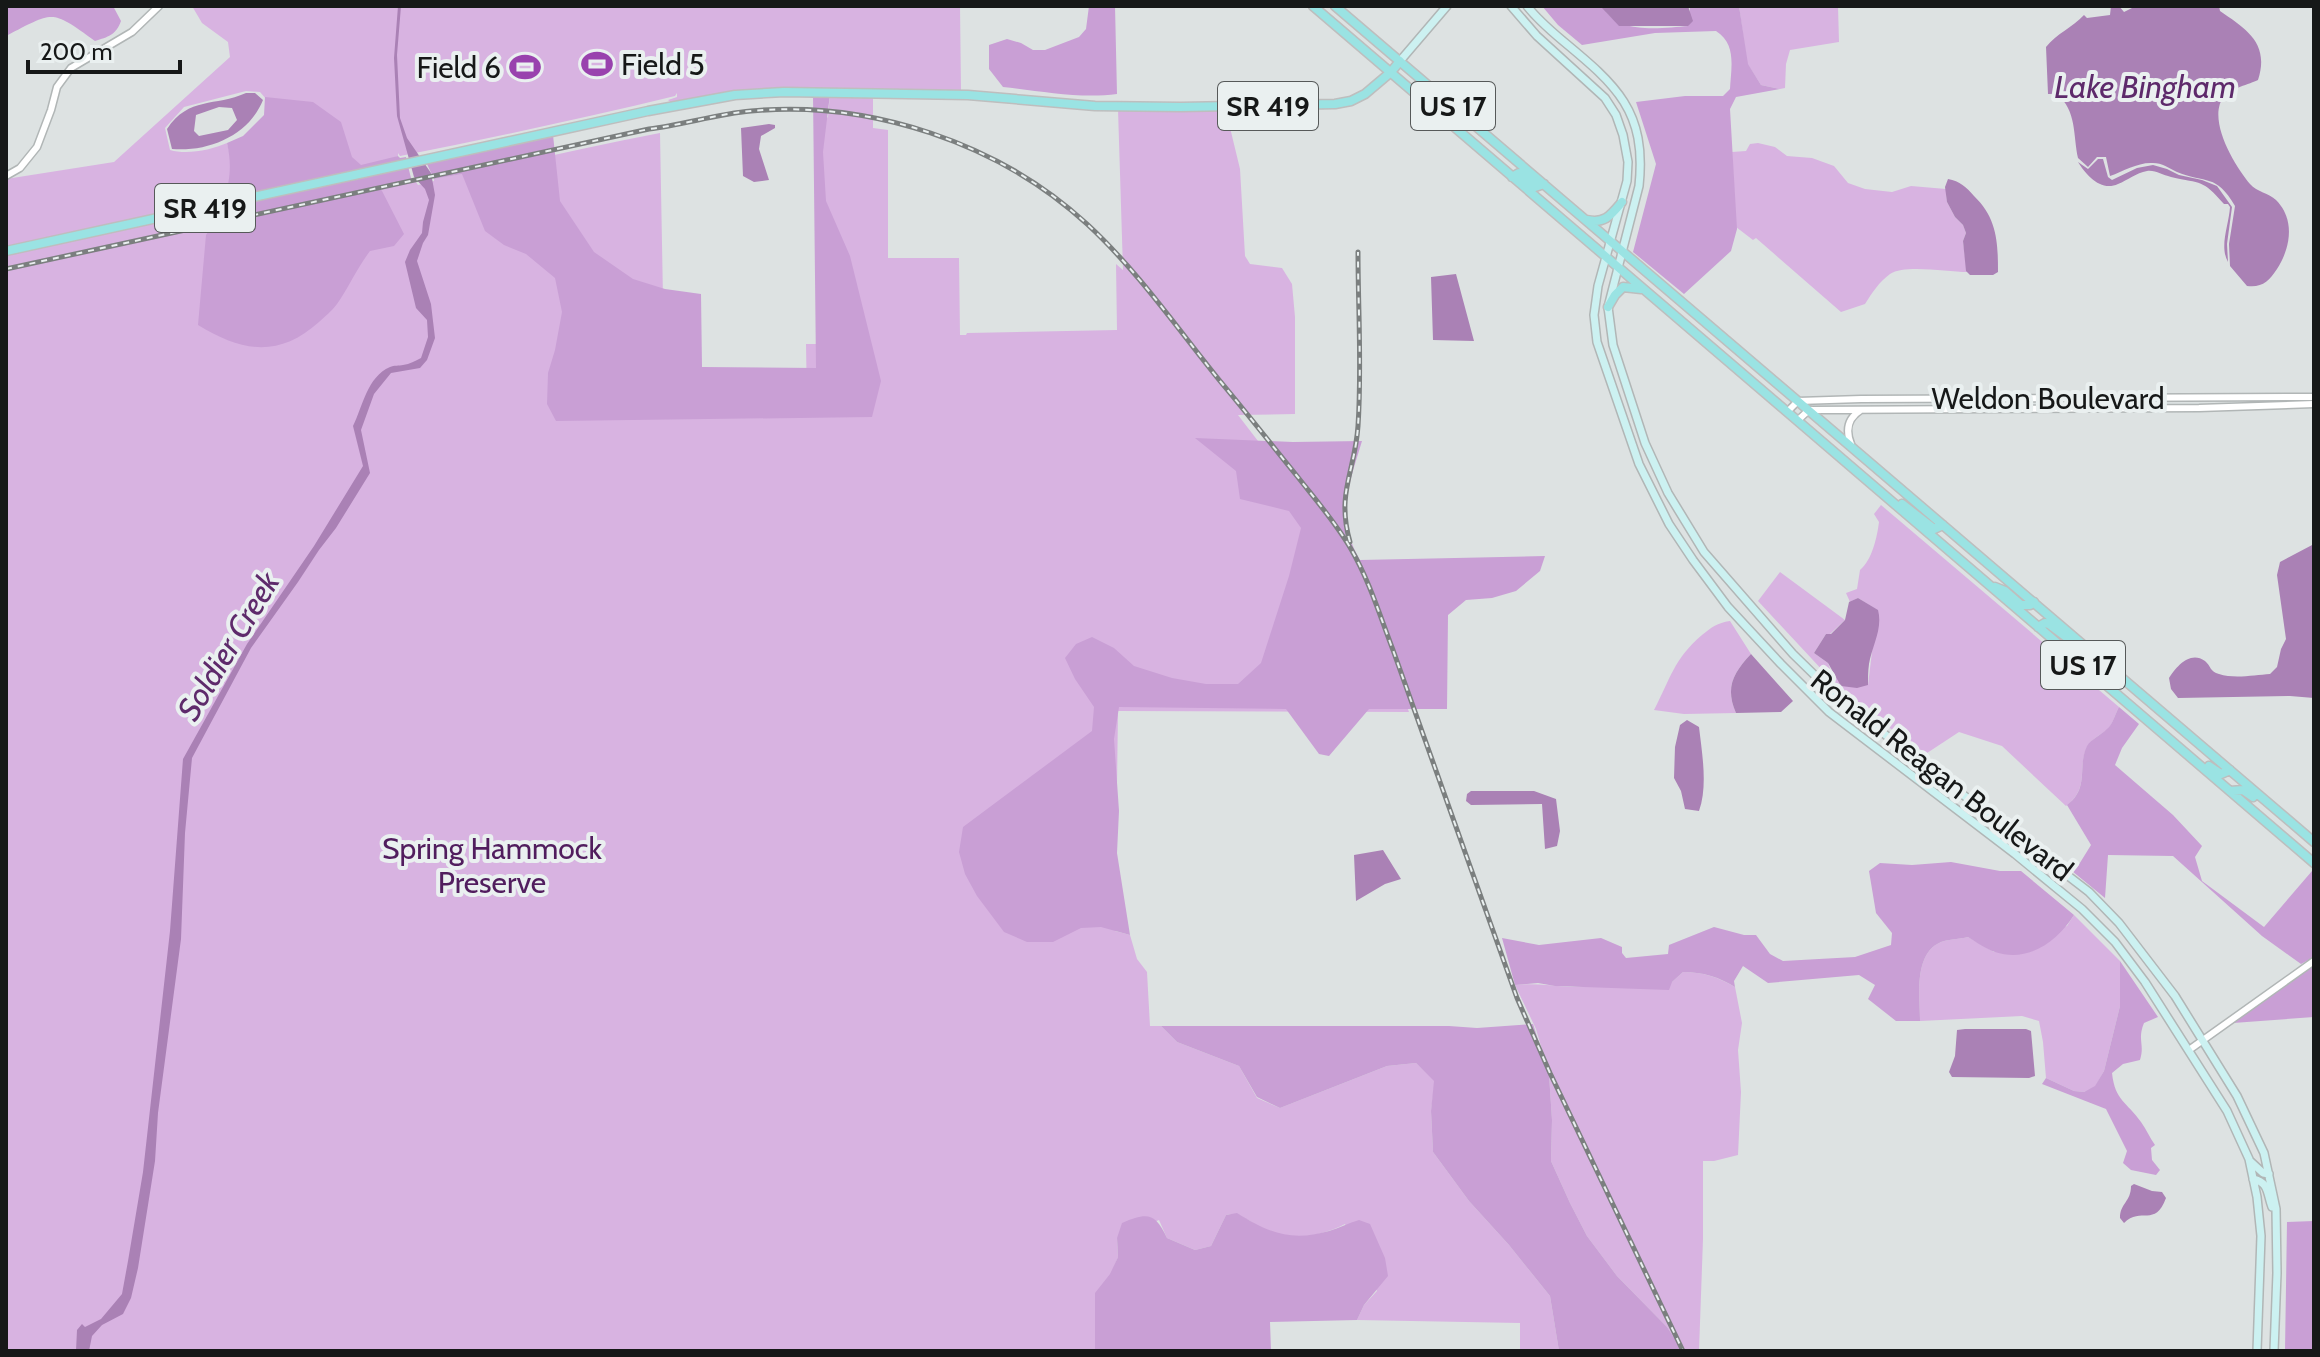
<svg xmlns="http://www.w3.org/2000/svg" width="2320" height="1357" font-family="Cabin,sans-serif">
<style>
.green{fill:#d8b3e1;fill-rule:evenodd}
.forest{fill:#c99fd5}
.water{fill:#aa81b5;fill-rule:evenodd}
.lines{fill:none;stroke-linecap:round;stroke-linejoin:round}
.tertiary-casing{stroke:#b1b6b6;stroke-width:9}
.secondary-casing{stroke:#b1b6b6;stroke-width:10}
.primary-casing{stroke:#bebebe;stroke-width:11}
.tertiary{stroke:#fff;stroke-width:6}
.secondary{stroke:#ccf1f1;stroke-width:7}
.primary{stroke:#9ae3e3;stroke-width:8}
.rail-casing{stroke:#7b7f7f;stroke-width:5}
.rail{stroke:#eaf0f0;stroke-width:2;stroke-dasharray:6;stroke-linecap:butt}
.labels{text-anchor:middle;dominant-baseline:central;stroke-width:8;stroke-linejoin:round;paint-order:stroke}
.shield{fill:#eaf0f0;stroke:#565959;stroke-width:2}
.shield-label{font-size:28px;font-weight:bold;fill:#161818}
.poi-label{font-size:30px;fill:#161818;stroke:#eaf0f0;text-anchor:start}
.street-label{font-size:30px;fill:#161818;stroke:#eaf0f0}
.park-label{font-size:30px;fill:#511d5e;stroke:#eaf0f0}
.water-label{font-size:32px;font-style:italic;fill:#5e2a6b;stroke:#eaf0f0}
</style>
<rect width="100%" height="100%" fill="#dde2e2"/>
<path class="green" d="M192 6H960L961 92 813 89 673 104 668 100 677 97V93L675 96C584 118 492 138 400 156L398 153V156L393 158 224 201 6 248V179L114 162 230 57 228 42 202 23ZM246 91 260 92 293 130 229 151 227 143C211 150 187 155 170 150L165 128 184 107Z
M1739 6H1838L1839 42 1790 50 1786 64 1785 88 1780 89 1761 85 1747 63Z
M830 94 873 96V128L888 130V258H959L960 335H966L967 333 1117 330 1116 264 1123 270 1118 109 1226 111 1240 169 1245 256 1250 264 1282 268 1292 284 1295 317V414L1238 415 1307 505 1396 677 1409 712 1118 711 1115 931 1130 935 1137 959 1147 972 1150 1026H1161L1177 1042 1239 1066 1257 1098 1280 1108 1387 1066 1416 1063 1435 1081 1431 1111 1433 1152 1469 1201 1509 1245 1550 1296 1559 1351H1520V1323L1357 1320 1364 1305 1377 1291 1345 1224C1324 1235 1294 1241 1271 1233 1255 1227 1244 1212 1226 1215L1211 1246 1195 1250 1167 1238 1159 1220 1117 1238 1118 1257 1113 1269 1117 1351H6V254L222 207 219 216 209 230 382 192 381 188 416 182 418 185 434 181V179C510 166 585 147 660 133L665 410 807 405 806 344H820L819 125 828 117Z
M1758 143 1775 147 1787 156 1812 158 1834 166 1848 183 1865 189 1892 192 1911 186 1946 189 1947 202 1955 217 1963 225 1966 233 1963 241 1967 272C1948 272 1905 264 1890 274 1879 282 1872 293 1865 304L1841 312 1756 238 1753 240 1736 227 1732 152 1746 151 1750 144Z
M1881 505 2119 707C2115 714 2113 724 2107 730 2100 735 2091 739 2087 747 2077 768 2090 788 2066 806L2002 746 1959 732 1924 755 1838 687 1758 601 1780 572 1845 620 1830 634H1826L1814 653 1828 663 1832 674 1868 685 1877 610 1858 598 1850 602 1846 593 1857 589 1860 570C1872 560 1877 538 1879 522L1874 514Z
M1730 621 1751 654C1733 673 1725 688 1736 713L1684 714 1654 710C1671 678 1673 660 1702 635 1712 627 1717 623 1730 621Z
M2074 915 2120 961V1006L2104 1071 2095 1087 2084 1092 2074 1091 2046 1078 2043 1042 2039 1021 2022 1016 1920 1021C1920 997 1913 954 1941 942 1949 939 1960 939 1968 937L1994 952 2067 926Z
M1683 972C1702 972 1718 977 1735 987L1742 1023 1738 1050 1741 1092 1738 1155 1714 1161H1703V1239L1699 1351H1683L1681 1349 1667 1327 1617 1276 1587 1236 1570 1203 1551 1161 1552 1120 1549 1074 1536 1029 1515 985C1534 983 1552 986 1571 987 1605 987 1639 985 1672 982Z"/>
<path class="forest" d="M6 6H113L121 21C116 35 108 37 95 41 50 9 55 11 6 36Z
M1089 6H1115L1117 94C1080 99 1040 91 1003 87L989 69V45L1007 39 1021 43 1033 50H1045L1079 37 1086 29Z
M1542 6H1603C1615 35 1662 28 1688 26L1690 8 1688 6H1739L1748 64 1761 85 1780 89 1736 97 1730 109 1737 229 1731 251 1684 294 1633 252 1656 164 1636 102 1685 96H1723L1730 89C1731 68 1737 44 1716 31L1655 33 1582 45 1558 25Z
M813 94H830L823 152 826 201 850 256 881 381 872 417 556 421 547 404 548 373 555 350 562 312 555 278 526 254 504 245 485 231 462 174 434 179 426 162 553 135 560 201 594 252 633 279 665 289 701 294 702 367 816 368Z
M265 97 313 102 341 122 352 157 361 165 398 156 400 158 406 157 407 161 224 201C230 180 232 165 227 143L243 136 264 115Z
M408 166 411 178 416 182 381 189 404 234 394 246 370 251C357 268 349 287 337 304 332 311 325 316 319 322 279 358 242 352 198 325L206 235 219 216 222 207Z
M1195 438 1293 442 1362 441C1349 484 1335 518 1360 560L1545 556 1540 571 1516 591 1492 598 1466 600 1448 615 1447 709H1369L1329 756 1319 754 1286 709 1119 707 1114 739 1119 811 1117 853 1130 935 1101 927 1081 928 1053 942H1027L1004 932 977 896 965 874 959 852 963 827 1092 731 1094 707 1075 679 1065 658 1076 644 1092 637 1114 648 1134 666 1172 678 1206 684H1238L1261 663 1289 576 1301 528 1289 511 1240 499 1236 471Z
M2119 707 2139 724 2122 748 2115 765 2173 815 2202 846 2195 857 2202 881 2264 927 2312 871 2314 873V957L2301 964 2262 936 2173 856 2108 855 2105 898 2072 871 2078 866 2091 845 2067 805C2090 788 2077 766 2087 746 2091 739 2101 735 2107 729 2113 724 2115 714 2119 707Z
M1951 862 2000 871H2021L2074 915C2057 942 2028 963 1995 952 1986 949 1976 942 1968 937 1960 939 1949 939 1941 942 1913 954 1920 997 1920 1021H1896L1868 999 1875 985 1859 975 1768 983 1743 966 1734 981 1735 987C1719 977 1702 972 1683 972L1672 982 1669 990 1555 986 1538 983 1515 985 1502 938 1539 945 1601 938 1622 947V953L1626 958 1668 954 1669 945 1714 927 1744 935H1756L1770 954 1783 961 1855 957 1891 945 1892 933 1876 913 1869 871 1880 863 1912 865Z
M2120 961 2158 1017 2144 1023C2137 1040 2145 1044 2140 1060L2123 1064 2112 1073C2115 1101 2127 1102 2141 1122 2146 1129 2150 1138 2155 1145L2151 1148 2152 1160 2160 1170 2156 1175 2131 1170 2123 1163 2127 1151 2106 1109 2042 1084 2046 1078 2074 1091 2084 1092 2095 1086 2104 1071 2120 1006Z
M2314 964V1017L2233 1023Z
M1533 1024 1549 1074 1552 1120 1551 1161 1570 1203 1587 1236 1617 1276 1667 1327 1683 1351H1559L1550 1296 1509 1245 1469 1201 1433 1152 1431 1111 1434 1081 1416 1063 1387 1066 1280 1108 1257 1097 1239 1066 1177 1042 1161 1026H1449L1477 1028Z
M1237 1213C1269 1233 1291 1242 1329 1231 1339 1228 1349 1223 1359 1220L1370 1224 1385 1258 1388 1276 1364 1305 1357 1320 1270 1322 1271 1351H1095V1293L1110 1274 1118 1257 1117 1238 1122 1223C1148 1212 1155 1213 1167 1238L1195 1250 1211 1246 1226 1215Z
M2314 1221V1351H2285L2287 1222Z"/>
<path class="water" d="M398 6H401L397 55 400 118 407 138 431 173 435 195 428 235 423 243 417 261 431 304 435 338 427 360 420 368 391 373 374 394 361 430 370 473 336 528 319 550 298 582 251 648 192 758 185 833 181 939 158 1113 155 1161 138 1268 131 1298 123 1314 102 1325 92 1336 89 1351H76L77 1330 82 1324 85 1327 101 1319 122 1294 128 1261 143 1172 170 931 183 759 247 644 314 546 363 466 353 426C363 406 367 377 390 367 394 365 399 366 403 365 410 364 415 361 421 358L428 337 427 320 416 308 405 262 410 250 422 233 423 222 429 200 425 189 414 177 397 116 394 58Z
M1603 6H1688L1693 21 1688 26H1619L1602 8Z
M2111 6H2119L2124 12 2136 6H2219L2220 11C2246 29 2270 43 2258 80 2250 84 2230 89 2225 95 2205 118 2235 166 2250 184 2257 192 2269 193 2276 200 2296 220 2290 249 2277 269 2269 281 2262 288 2247 286L2230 266 2229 244 2235 206C2216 173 2206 184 2177 172 2169 168 2162 163 2153 163 2138 162 2124 171 2110 176L2106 157H2097L2088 167 2078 158C2073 135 2077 111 2057 94H2048L2046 47C2056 34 2073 27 2084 15L2087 18 2110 15Z
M246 93H255L263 100C249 135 209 152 172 149L167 129C189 96 215 107 246 93ZM219 107 232 108 237 120 228 130 199 136 194 131 196 115Z
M769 124 775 125V128L761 136 759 149 769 180 754 182 743 176 741 128Z
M2098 159H2103L2108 177 2112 180 2137 168 2153 165 2167 169 2179 175 2202 180 2217 186 2232 207 2227 244 2228 262C2219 246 2229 225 2230 207L2228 204H2224C2202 179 2202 184 2171 177 2162 175 2156 170 2147 171 2136 173 2128 180 2118 184 2101 192 2086 175 2078 162L2088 169Z
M1948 179C1960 181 1966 187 1974 196 1997 218 1998 242 1998 272L1993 275H1970L1966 271 1963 241 1966 233 1963 225 1955 217 1947 202 1945 187Z
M1456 274 1474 341 1433 340 1431 277Z
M2314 544V698L2290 696 2178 698 2171 689 2169 678C2176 667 2190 650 2205 661 2211 666 2210 672 2219 674 2234 679 2255 675 2270 674L2277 667 2281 649 2286 639 2277 575 2280 562Z
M1858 598 1878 610C1883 629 1872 646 1869 664 1868 671 1868 678 1868 685L1857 688 1841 686 1828 663 1814 653 1826 634H1831L1845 620 1849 602Z
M1751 654 1793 701 1781 712 1736 713C1725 688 1733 673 1751 654Z
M1687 720 1699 727C1702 753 1708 786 1699 811L1685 809 1681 791 1674 778 1675 747 1680 725Z
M1471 791H1534L1556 799 1560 831 1557 846 1545 849 1542 804 1471 805 1466 801 1467 794Z
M1383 850 1401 879 1385 884 1356 901 1354 855Z
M1965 1029H2026L2031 1031 2035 1076 2029 1078 1952 1077 1949 1072 1955 1056 1957 1030Z
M2134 1184 2152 1191 2162 1192 2166 1198C2155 1228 2141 1206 2124 1223L2120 1218C2120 1203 2131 1202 2131 1186Z"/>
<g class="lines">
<defs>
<path id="tertiary" d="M6 176 20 168 37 147 51 110 57 87 71 68 132 32 159 6
M1787 412 1798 401 1861 399 2314 397
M1797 421 1809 410 2199 408 2314 404
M1851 444C1845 429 1848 418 1861 410
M2189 1050 2314 961"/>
<path id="secondary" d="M1511 6 1537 36 1605 98 1616 115 1623 135 1628 162 1627 181 1598 286 1594 315 1597 342 1639 464 1669 524 1693 560 1728 607 1781 664 1829 712 2015 854 2082 909 2115 942 2145 982 2227 1111 2249 1159 2257 1197 2261 1236 2257 1351
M1527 6C1538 20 1550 30 1563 41 1616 85 1647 111 1639 186L1608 307 1613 345 1645 443 1668 493 1704 552 1793 654 1839 699 2089 892 2119 923 2175 996 2237 1096 2264 1153 2276 1209 2277 1273 2274 1351
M1400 61 1447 6
M2250 1161 2263 1173 2269 1174
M2253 1179C2269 1182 2267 1194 2272 1207"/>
<path id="primary" d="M1313 6 2314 863
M1335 6 2314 842
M1512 177 1519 173 1535 187 1544 184
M1587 220C1605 224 1611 215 1622 202
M6 251 648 111 735 95 784 92 968 95 1095 106 1181 107 1335 104 1351 101 1365 94 1391 72 1400 61
M1608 307 1615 295 1623 287 1641 289
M1902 504 1934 529 1943 525
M1995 587 2005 591 2021 605H2030L2034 602
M2038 627 2045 623 2049 624 2073 642
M2209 766 2221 774 2230 770
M2230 791 2243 790 2253 797"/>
</defs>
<use href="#tertiary" class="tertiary-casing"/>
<use href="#secondary" class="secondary-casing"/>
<use href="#primary" class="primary-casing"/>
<use href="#tertiary" class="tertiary"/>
<use href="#secondary" class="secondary"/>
<use href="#primary" class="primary"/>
<defs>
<path id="rail" d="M6 269 649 129C683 125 716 114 751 111 870 100 999 143 1087 224 1137 270 1177 328 1220 381 1246 412 1271 444 1297 476 1315 499 1336 523 1351 549 1369 580 1380 616 1393 650L1517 998 1550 1073 1683 1351
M1350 542C1336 493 1355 472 1358 426 1362 368 1358 309 1358 252"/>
</defs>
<use href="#rail" class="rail-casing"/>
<use href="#rail" class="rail"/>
</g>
<defs>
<symbol id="stadium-bare" viewBox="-9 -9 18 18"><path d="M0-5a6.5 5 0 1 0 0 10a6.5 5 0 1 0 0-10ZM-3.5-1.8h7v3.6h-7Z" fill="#9942ae" stroke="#eaf0f0" stroke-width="2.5" paint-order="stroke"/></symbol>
</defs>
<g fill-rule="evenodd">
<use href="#stadium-bare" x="575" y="42" width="44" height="44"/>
<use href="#stadium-bare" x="503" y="45" width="44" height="44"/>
</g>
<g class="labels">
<g class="shield">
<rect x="1218" y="82" width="100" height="48" rx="6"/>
<rect x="1411" y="82" width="84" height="48" rx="6"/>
<rect x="155" y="184" width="100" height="48" rx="6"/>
<rect x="2041" y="641" width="84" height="48" rx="6"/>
</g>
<g class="shield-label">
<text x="1268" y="106">SR 419</text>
<text x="1453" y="106">US 17</text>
<text x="205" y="208">SR 419</text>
<text x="2083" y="665">US 17</text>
</g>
<g class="poi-label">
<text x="621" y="64">Field 5</text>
<text x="501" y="67" text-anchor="end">Field 6</text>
</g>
<g class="street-label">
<text x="2048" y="398">Weldon Boulevard</text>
<text transform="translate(1942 775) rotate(38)">Ronald Reagan Boulevard</text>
</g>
<g class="park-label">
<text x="492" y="848">Spring Hammock<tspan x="492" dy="34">Preserve</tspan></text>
</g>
<g class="water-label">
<text x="2145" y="86">Lake Bingham</text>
<text transform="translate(228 646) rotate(-59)">Soldier Creek</text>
</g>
</g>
<rect width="2320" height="1357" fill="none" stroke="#161818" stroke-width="16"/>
<path d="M28 60v12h152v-12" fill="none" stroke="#161818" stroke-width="4"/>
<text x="40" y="60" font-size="24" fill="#161818" stroke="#eaf0f0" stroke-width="6" paint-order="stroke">200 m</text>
</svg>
